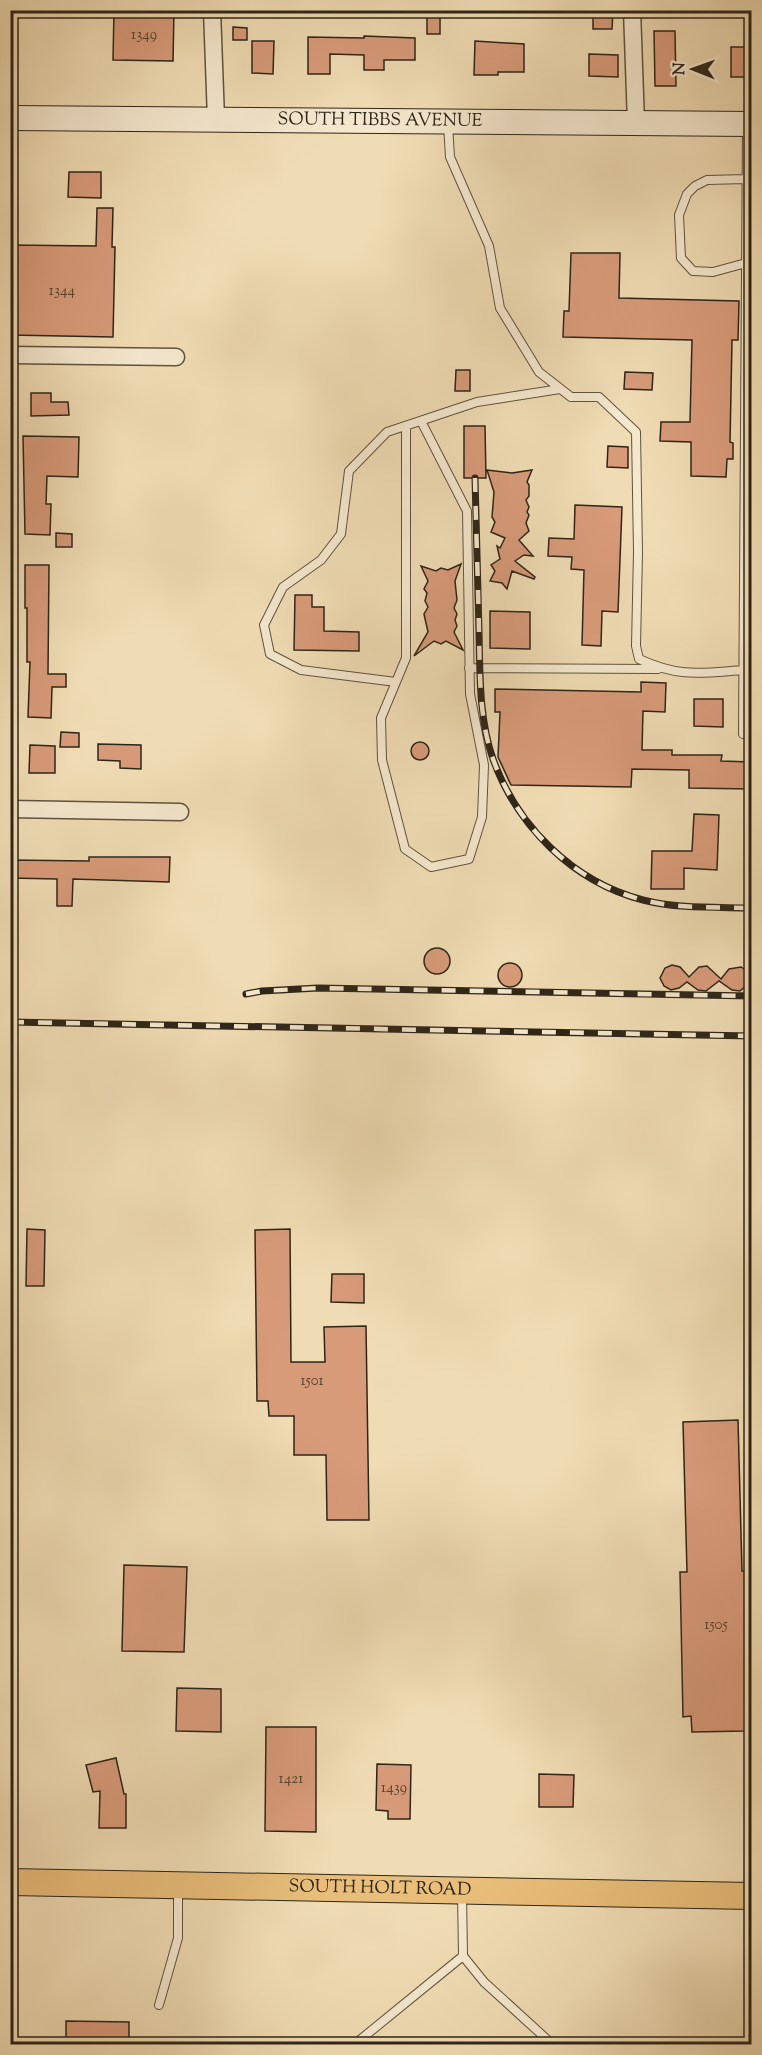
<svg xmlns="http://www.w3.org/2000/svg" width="762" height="2055" font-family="'Sorts Mill Goudy',serif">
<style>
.building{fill:#d89b7a;stroke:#2e2518;stroke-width:1.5}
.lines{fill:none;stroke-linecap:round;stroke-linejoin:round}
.lane-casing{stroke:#5e533f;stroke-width:10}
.street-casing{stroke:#5e533f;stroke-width:19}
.secondary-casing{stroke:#2e2518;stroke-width:26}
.primary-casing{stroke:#2e2518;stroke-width:28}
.lane{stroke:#f5e8ce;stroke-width:8}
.street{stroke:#f5e8ce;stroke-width:16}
.secondary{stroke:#f5e8ce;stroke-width:24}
.primary{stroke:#e8be7a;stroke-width:26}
.rail-casing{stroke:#2e2518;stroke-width:7}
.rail{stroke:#f5e8ce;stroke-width:4.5;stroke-dasharray:14;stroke-linecap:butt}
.labels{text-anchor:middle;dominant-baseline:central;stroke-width:6;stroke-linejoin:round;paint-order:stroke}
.number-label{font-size:15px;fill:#584230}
.street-label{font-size:18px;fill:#2e2518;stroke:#f5e8ce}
</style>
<rect width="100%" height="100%" fill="#f0dcb4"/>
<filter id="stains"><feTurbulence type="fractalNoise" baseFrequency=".00333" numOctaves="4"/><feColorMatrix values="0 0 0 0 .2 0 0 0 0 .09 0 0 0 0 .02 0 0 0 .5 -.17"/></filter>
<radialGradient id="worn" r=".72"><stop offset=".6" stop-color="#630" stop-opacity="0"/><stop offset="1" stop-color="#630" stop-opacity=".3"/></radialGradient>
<path class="building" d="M114 10H174L173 61 113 60Z
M593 10 613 11 612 29H593Z
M427 14H440V34H427Z
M233 27 247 28V40H233Z
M654 31H675L676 86H655Z
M364 36 415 38V60H384V70H364V55L330 54V74H308V37L364 38Z
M252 41H274L273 74 252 73Z
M475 41 524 44V72H498V75H474Z
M731 47H752V77H731Z
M589 54 618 55V77L589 76Z
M69 172H101V198L68 197Z
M97 208H113L112 247H115L113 337 10 335V245L96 246Z
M571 253H620L619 298 739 301 738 340H732L730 442 733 443V459H727L726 477 691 476V442L660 441 661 422H690L692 340 563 337 564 311H569Z
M456 370H470V391H455Z
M625 372 653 373 652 390 624 389Z
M31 393H51V402H68L69 415 31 416Z
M464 426H485L486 478H464Z
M23 436 79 437 78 477 47 476 46 504H51L50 535 25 534Z
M608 446 628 447V468L607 467Z
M487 470 512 473 532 470 527 482 529 485V496L526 500 529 507 527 512 529 515 526 523 529 531 519 540 533 556 524 555 515 561 535 577 534 579 512 571 507 589 502 583 490 581 495 571 491 565 500 559 497 546 500 548 505 538 491 532 495 522 492 517 494 492Z
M575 505 622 507 618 612 602 611 601 646 582 645 584 570 571 569 572 557 548 556 549 538 574 539Z
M56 533 72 534V547H56Z
M461 564 455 581 457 600 454 608 457 614 455 620 457 626 454 632 463 650 446 641 441 644 434 641 414 656 428 632 424 614 428 607 425 601 427 593 424 589 428 581 421 566 436 571 441 568 448 570Z
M25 565H49L48 674H66V687H52L51 718 28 717 30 662H27V608H25Z
M295 595H312V607H324V631L359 632V651L294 650Z
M490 611 530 612V649L490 648Z
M641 682 666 683 665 712 643 711 642 750H672V755H722L721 761 751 762 750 789 689 788V770L632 769 631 787 511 785 498 757 500 712H495V689L641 692Z
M694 699H723V727L694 726Z
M61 732 79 733V747H60Z
M411 751a9 9 0 1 1 18 0a9 9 0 1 1-18 0Z
M98 744 141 745V769L120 768V761L98 760Z
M30 745 55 746V773H29Z
M694 814 719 815 717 870 684 868V889H651L652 851H692Z
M89 857H170L169 882 73 879 72 906H57V879L10 878V860L89 861Z
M424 961a13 13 0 1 1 26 0a13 13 0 1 1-26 0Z
M498 975a12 12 0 1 1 24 0a12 12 0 1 1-24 0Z
M672 965 680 967 689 977 699 967 707 966 721 979 729 969 741 967 747 971 749 983 740 991 732 990 719 981 706 991 698 990 687 982 679 988 671 990 664 986 660 978 665 968Z
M27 1229 45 1230 44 1286H26Z
M290 1229 291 1362H325L324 1327 366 1326 369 1520H327L326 1455H294V1416H269L268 1401H257L255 1230Z
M332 1274H364V1303L331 1302Z
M738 1420 742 1571H749L752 1714 745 1715V1731L692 1732 691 1716 683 1717 680 1572H687L683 1422Z
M124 1565 187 1567 184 1652 122 1651Z
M177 1688 221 1689V1732L176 1731Z
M266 1727H316V1832L265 1831Z
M116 1758 124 1794H126V1828H99L100 1791 93 1792 86 1765Z
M377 1764 411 1765 410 1819H388V1811L376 1810Z
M539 1774 574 1775 573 1807H539Z
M66 2021 129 2022V2044H66Z"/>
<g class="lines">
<defs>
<path id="lane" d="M448 124 450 157 489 246 500 308 539 372 571 397H599L636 432 638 552 636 646 639 659C680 678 701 673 744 670
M746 263 713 272 693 271 681 258 679 215 687 194 695 186 707 180 746 179
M406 426V658L396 682 301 670 270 654 264 625 283 587 321 560 341 534 349 471 387 432 477 402 560 389
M469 668 658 669
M396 682 381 718 382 760 405 849 431 867 469 859 482 817 484 765 470 694 467 511 421 421
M743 734 747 124
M462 1894 463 1956 484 1982 552 2044
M159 2005 178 1938V1888
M355 2044 463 1956"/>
<path id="street" d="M212 10 216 119
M632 10 636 123
M10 355 176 357
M10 809 180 812"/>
<g id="secondary">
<path id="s1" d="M10 118 752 124"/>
</g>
<g id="primary">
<path id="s2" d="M10 1882 752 1896"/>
</g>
</defs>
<use href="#lane" class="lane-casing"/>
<use href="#street" class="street-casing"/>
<use href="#secondary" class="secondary-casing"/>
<use href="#primary" class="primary-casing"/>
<use href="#lane" class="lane"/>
<use href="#street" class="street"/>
<use href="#secondary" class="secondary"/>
<use href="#primary" class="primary"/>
<defs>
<path id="rail" d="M475 478C476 529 478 581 479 632 480 674 479 719 493 759 517 826 573 882 643 900 678 909 715 907 752 908
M246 994 262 991 318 988 752 996
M10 1022 752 1036"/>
</defs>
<use href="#rail" class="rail-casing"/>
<use href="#rail" class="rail"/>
</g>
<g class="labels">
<g class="number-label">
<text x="144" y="35">1349</text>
<text x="62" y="291">1344</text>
<text x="312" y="1381">1501</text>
<text x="716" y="1625">1505</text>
<text x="291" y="1779">1421</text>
<text x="394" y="1788">1439</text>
</g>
<g class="street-label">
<text stroke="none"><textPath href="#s1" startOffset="370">SOUTH TIBBS AVENUE</textPath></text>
<text stroke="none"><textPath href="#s2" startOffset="370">SOUTH HOLT ROAD</textPath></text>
</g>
</g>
<rect width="762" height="2055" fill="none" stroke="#f0dcb4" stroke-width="36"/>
<rect x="12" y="12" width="738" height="2031" fill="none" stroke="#2e2518" stroke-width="3"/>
<rect x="18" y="18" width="726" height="2019" fill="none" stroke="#2e2518" stroke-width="1.5"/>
<g transform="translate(693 69) rotate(271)" stroke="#f5e8ce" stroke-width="4.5" paint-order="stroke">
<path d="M0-4.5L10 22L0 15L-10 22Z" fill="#2e2518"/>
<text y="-9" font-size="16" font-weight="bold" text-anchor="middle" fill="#2e2518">N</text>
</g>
<rect width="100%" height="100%" filter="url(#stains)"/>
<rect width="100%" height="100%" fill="url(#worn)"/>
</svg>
